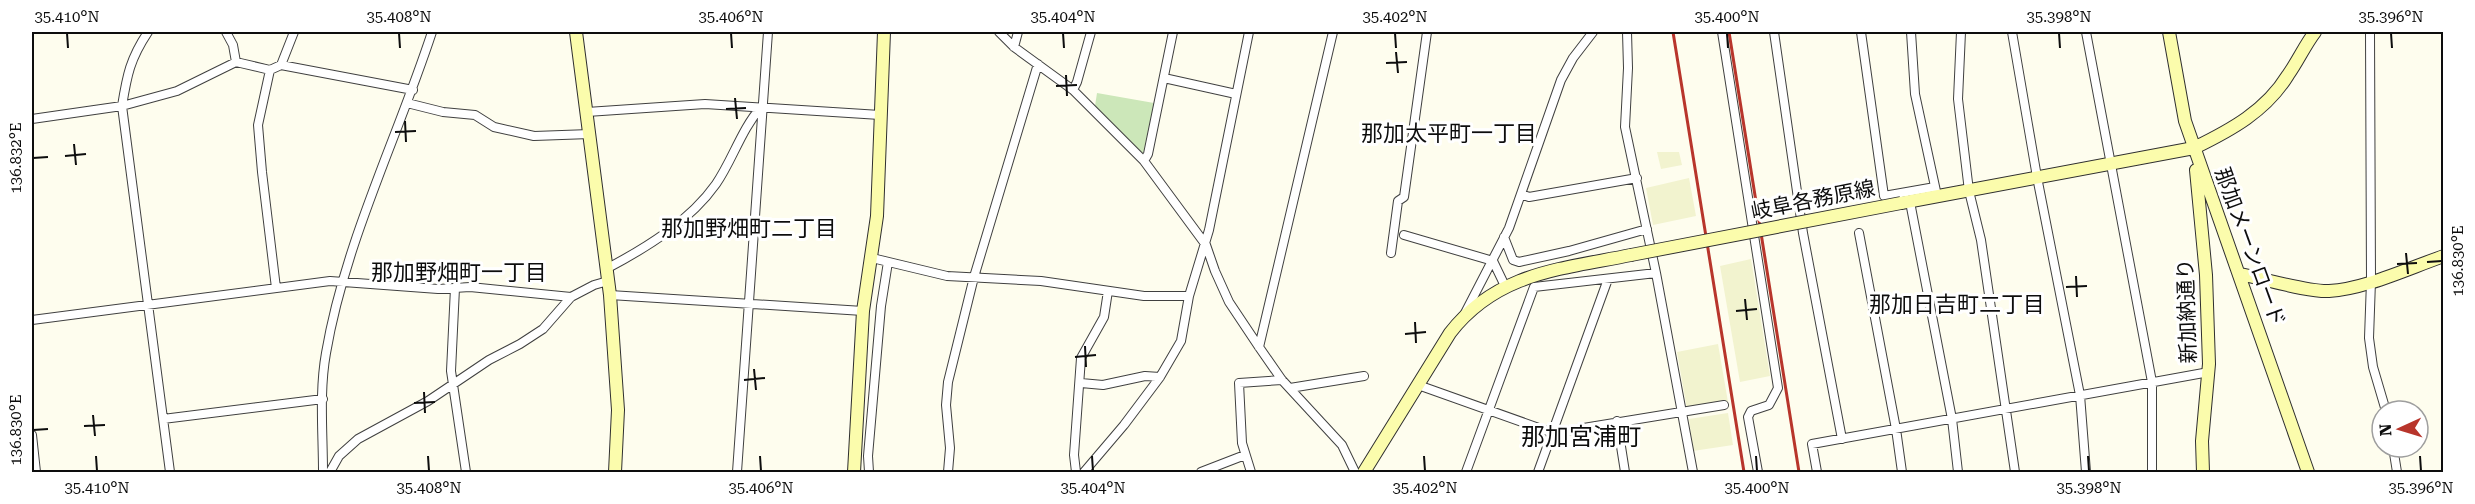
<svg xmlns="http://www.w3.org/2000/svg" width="2475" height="504" viewBox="0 0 2475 504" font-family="'Roboto Serif','Noto Sans JP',serif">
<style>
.farmland{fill:#f2f3cf}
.green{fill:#cce7b9}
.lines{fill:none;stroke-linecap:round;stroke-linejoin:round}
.street-casing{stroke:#404040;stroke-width:10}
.secondary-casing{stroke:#2f2f2f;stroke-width:14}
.street{stroke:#fff;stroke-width:8}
.secondary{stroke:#fbfcac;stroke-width:12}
.rail{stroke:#b8352b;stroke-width:3}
.secondary-bridge-casing{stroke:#2f2f2f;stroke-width:14;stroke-linecap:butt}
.secondary-bridge{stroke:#fbfcac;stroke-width:12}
.ticks{fill:none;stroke:#0d0d0d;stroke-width:2}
.labels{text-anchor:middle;stroke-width:6;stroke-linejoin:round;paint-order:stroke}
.street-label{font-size:21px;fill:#0d0d0d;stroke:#fff}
.neighbourhood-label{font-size:22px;fill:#0d0d0d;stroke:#fff}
.quarter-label{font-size:24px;fill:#0d0d0d;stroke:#fff}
.neatline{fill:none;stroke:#0d0d0d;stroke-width:2}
.ticks-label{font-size:15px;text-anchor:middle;fill:#0d0d0d}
</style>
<rect width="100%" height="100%" fill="#fefdee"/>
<path class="farmland" d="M1657,152H1679L1682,165L1661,169Z
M1689,178L1696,216L1653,225L1646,188Z
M1751,259L1770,376L1740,382L1720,266Z
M1718,344L1728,402L1687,409L1677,352Z
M1728,413L1733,445L1693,451L1689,419Z"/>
<path class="green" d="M1097,93L1154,103L1142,159L1095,106Z"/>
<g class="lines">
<g class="street-casing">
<path id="street" d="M148,32C130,59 127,75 122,106L170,472
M226,32L233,45L236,62
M999,32L1014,47L1073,90L1144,161L1206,245L1215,271L1229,302L1259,347L1282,380L1342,445L1355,472
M1627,32L1628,68L1625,127L1656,273L1693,472
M1722,32L1778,388L1769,405L1751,411L1748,417L1758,472
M1774,32L1803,233L1842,439
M1861,32L1884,196L1935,187
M1911,32L1915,94L1936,191
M1961,32L1958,99L1969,191L1981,240L2015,472
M2012,32L2037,177L2080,395L2086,472
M2086,32L2152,382V472
M2370,32L2371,281L2369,338L2373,367L2386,411
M1014,47L1018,32
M281,65L294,32
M270,70L258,125L262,172L276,288
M1164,78L1236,94
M1073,90L1077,82L1091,32
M407,103L443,112L475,115L494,127L534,136L590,134
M587,112L705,104L880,115
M32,119L122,106L177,91L236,62L270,70L281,65L413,90
M1144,161L1148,154L1173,32
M1521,194L1529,197L1637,178
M1910,202L1952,419L1958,472
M1859,233L1896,429L1902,472
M1404,235L1493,261L1505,286
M1504,237L1513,260L1519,262L1569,251L1647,229
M1391,253L1398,201L1404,197L1427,32
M872,258L947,276L1041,281L1144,296H1189
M606,269C646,248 690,221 716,184C733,159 741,130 761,107
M455,288L451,371L466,472
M610,295L863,311
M1465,313L1509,228L1561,80L1573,58L1593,32
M32,320L330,281L438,289L470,287L571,297
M1259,347L1333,32
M1081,383L1103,385L1145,376L1160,377
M1418,385L1553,433L1724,405
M1290,388L1364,376
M163,419L323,399
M1617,421L1625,472
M32,435L36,472
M2393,447L2397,472
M323,472C323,433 319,392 326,353C345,242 397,139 432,32
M330,472L339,456L358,439L428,401L489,360L520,344L543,329L571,297L594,285L608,281
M737,472L768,32
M869,472L868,456L881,306L888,262
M948,472L950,448L946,405L948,382L974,277L1038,64
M1076,472L1074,455L1081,358L1104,317L1108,291
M1084,472L1124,425L1160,377L1181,341L1189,296L1209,230L1249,32
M1201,472L1245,455
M1251,472L1242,443L1239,383L1282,380
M1466,472L1534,287L1656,273
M1538,472L1608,279
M1817,472L1812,444L2209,372"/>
</g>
<g class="secondary-casing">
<path id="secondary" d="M576,32L610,295L618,410L615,472
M2169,32L2185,121L2308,472
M2196,170L2206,275L2209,364L2202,441L2203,472
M1901,203L2194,148C2231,130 2266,111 2288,75C2298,61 2305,45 2315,32
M2239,274C2263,278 2306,292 2329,291C2365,289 2409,268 2444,256
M854,472L863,311L877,216L884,32
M1364,472L1450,333C1497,272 1562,269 1631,255"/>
</g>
<use href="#street" class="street"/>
<use href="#secondary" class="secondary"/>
<path class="rail" d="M1673,32L1744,472
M1729,32L1799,472"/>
<g class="secondary-bridge-casing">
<path id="secondary-bridge" d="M1631,255L1901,203"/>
</g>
<use href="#secondary-bridge" class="secondary-bridge"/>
</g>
<path class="ticks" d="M67,33L68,48M399,33L400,48M731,33L732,48M1063,33L1064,48M1395,33L1396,48M1727,33L1728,48M2059,33L2060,48M2391,33L2392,48M1396,52L1398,73M1386,63L1407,62M1066,75L1067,96M1056,86L1077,85M735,98L737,119M726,109L746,108M405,121L406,142M395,132L416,131M74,144L76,165M65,156L86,154M33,158L48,157M2406,253L2408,274M2427,262L2442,261M2397,264L2417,263M2076,276L2077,297M2066,287L2087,286M1745,299L1747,320M1736,311L1757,309M1415,322L1416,343M1405,334L1426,332M1085,346L1086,367M1075,357L1096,355M754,369L756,390M744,380L765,378M424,392L425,413M414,403L435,402M93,415L95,436M84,426L105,425M33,430L48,429M96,456L97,471M428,456L429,471M760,456L761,471M1092,456L1093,471M1424,456L1425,471M1756,456L1757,471M2088,456L2089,471M2420,456L2421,471"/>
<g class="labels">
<g class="street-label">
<text transform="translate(1813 200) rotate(-11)" y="7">岐阜各務原線</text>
<text transform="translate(2250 247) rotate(70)" y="7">那加メーンロード</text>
<text transform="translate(2187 311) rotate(-92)" y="7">新加納通り</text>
</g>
<g class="neighbourhood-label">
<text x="1449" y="141">那加太平町一丁目</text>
<text x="749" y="236">那加野畑町二丁目</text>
<text x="459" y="280">那加野畑町一丁目</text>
<text x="1957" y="312">那加日吉町二丁目</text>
</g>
<g class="quarter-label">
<text x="1581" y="445">那加宮浦町</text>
</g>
</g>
<rect width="2475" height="504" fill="none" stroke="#ffffff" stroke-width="66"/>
<g transform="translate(2400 429) rotate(266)"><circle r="28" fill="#ffffff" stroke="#9e9e9e" stroke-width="1.5"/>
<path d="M0-4.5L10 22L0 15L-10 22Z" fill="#b8352b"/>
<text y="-9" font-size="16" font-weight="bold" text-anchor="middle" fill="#0d0d0d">N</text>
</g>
<rect x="33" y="33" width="2409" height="438" class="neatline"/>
<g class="ticks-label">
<text x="67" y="22">35.410°N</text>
<text x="399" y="22">35.408°N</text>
<text x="731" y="22">35.406°N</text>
<text x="1063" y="22">35.404°N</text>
<text x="1395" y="22">35.402°N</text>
<text x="1727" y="22">35.400°N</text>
<text x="2059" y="22">35.398°N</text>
<text x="2391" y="22">35.396°N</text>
<text transform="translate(16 158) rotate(-90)" y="5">136.832°E</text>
<text transform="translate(2458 261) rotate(-90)" y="5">136.830°E</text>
<text transform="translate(16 430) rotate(-90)" y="5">136.830°E</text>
<text x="97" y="493">35.410°N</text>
<text x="429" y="493">35.408°N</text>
<text x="761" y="493">35.406°N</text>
<text x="1093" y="493">35.404°N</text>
<text x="1425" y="493">35.402°N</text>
<text x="1757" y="493">35.400°N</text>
<text x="2089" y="493">35.398°N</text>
<text x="2421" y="493">35.396°N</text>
</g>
</svg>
